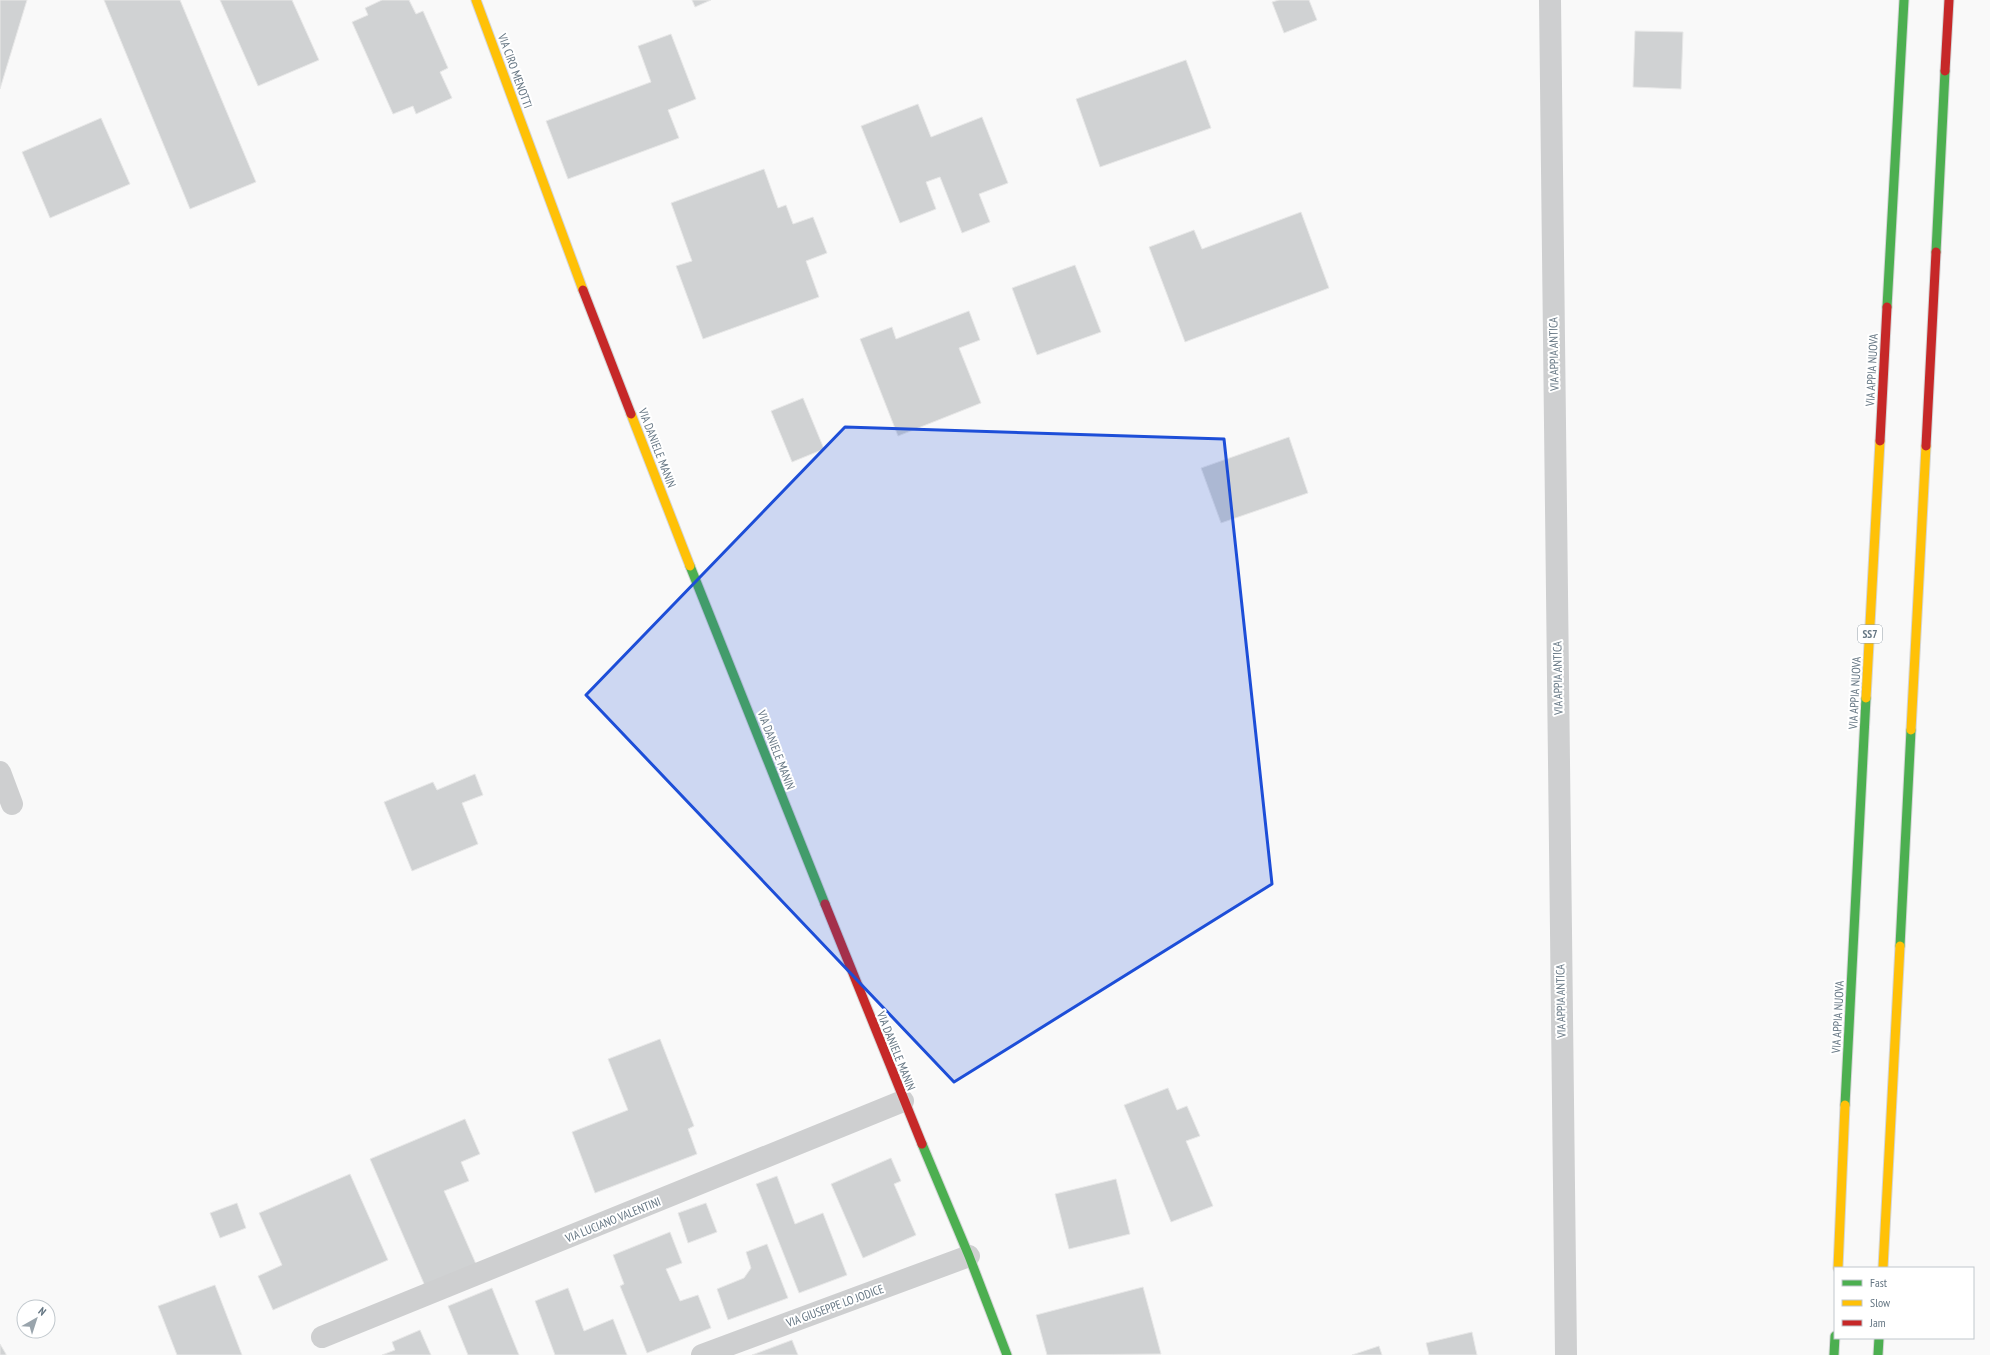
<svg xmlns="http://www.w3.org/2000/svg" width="1990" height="1355" viewBox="0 0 1990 1355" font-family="'PT Sans Narrow',sans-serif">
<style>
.building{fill:#d0d2d3;stroke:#e8e8e8}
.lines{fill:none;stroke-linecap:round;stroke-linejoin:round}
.fast-casing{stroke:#d5d6d7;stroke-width:11}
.slow-casing{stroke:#d5d6d7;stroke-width:11}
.jam-casing{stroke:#d5d6d7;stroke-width:11}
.street{stroke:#cecfd0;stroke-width:22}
.fast{stroke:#4caf50;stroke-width:9}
.slow{stroke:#ffc107;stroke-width:9}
.jam{stroke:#c62828;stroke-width:9}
.marked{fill:#1d4ed8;fill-opacity:0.2;stroke:#1d4ed8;stroke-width:3;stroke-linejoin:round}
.labels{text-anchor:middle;stroke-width:4;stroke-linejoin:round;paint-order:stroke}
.shield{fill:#fff;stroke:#939fa8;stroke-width:1}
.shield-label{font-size:11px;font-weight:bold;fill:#657683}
.street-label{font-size:12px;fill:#657683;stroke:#fff}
</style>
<rect width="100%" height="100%" fill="#f9f9f9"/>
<path class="building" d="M0,0H27L0,89Z
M104,0H180L256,182L190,209Z
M220,0H292L319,60L258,86Z
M382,0H409L416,14L423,11L448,68L440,72L452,98L416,114L413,106L393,114L352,22L368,15L365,8Z
M692,0H711L695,7Z
M1279,0H1309L1317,20L1284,33L1272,2Z
M1635,31L1683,32L1681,89L1633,87Z
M671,34L696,99L668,110L679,138L568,179L546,121L651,82L638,46Z
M1186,60L1211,128L1100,167L1076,99Z
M918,104L931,137L982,117L1008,183L979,194L990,222L962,233L940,177L926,182L936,209L900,223L861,126Z
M101,118L130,184L50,218L22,152Z
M764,169L778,208L786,205L793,224L813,217L827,253L806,261L819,297L703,339L676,266L692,261L671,203Z
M1301,212L1329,288L1185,342L1149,247L1194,230L1202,249Z
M1075,265L1101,332L1037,355L1012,288Z
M969,311L980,340L959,348L981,403L898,436L860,339L892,327L896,339Z
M803,398L824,449L792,462L771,411Z
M1289,437L1308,493L1221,523L1201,468Z
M475,774L483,795L462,803L478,844L412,871L384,802L433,782L437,790Z
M660,1039L694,1126L688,1129L697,1154L595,1193L572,1132L628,1110L608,1059Z
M1168,1088L1177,1110L1187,1106L1200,1136L1186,1141L1213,1206L1171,1222L1124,1105Z
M465,1119L480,1154L461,1162L469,1181L444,1191L476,1264L425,1286L370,1159Z
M891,1158L901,1181L894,1184L916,1235L863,1258L831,1184Z
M350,1174L388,1260L273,1310L258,1276L282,1265L259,1213Z
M777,1176L795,1224L823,1213L847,1275L799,1293L756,1184Z
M1116,1179L1130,1234L1069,1249L1055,1194Z
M237,1203L246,1228L220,1238L210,1213Z
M706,1203L717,1232L688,1243L678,1213Z
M670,1232L682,1263L666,1269L680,1301L698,1295L711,1328L647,1353L620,1286L624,1284L613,1255Z
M767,1244L788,1298L728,1320L717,1289L744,1278L751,1268L746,1252Z
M215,1285L242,1355H177L158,1306Z
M1143,1287L1161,1354L1047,1355L1036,1315Z
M492,1288L519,1355H468L448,1306Z
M568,1288L584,1331L613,1319L627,1355H555L535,1301Z
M420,1330L431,1355H382L395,1350L392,1342Z
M1472,1332L1477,1355H1429L1426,1343Z
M792,1340L798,1355H752Z
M0,1344L6,1354V1355H0Z
M1379,1346L1382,1355H1352Z"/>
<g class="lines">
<g class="fast-casing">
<path id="fast" d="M1936,252L1945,71
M1887,307L1904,0
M690,566L825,904
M1900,946L1911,730
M1845,1105L1866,698
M922,1144L969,1256L1007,1355
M1834,1355L1835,1336
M1878,1355L1879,1338"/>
</g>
<g class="slow-casing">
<path id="slow" d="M476,0L583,290
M631,414L690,566
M1866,698L1880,441
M1911,730L1926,446
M1838,1268L1845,1105
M1883,1268L1900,946"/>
</g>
<g class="jam-casing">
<path id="jam" d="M1945,71L1949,0
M583,290L631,414
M1880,441L1887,307
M1926,446L1936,252
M825,904L922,1144"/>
</g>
<path class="street" d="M1550,0L1566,1355
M0,772L12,804
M322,1337L903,1101
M702,1355L969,1256"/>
<use href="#fast" class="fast"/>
<use href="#slow" class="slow"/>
<use href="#jam" class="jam"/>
</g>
<path class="marked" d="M845,427L1224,439L1272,884L954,1082L586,695Z"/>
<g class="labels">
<rect class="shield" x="1858" y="625" width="24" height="18" rx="3"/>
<g class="shield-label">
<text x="1870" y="638">SS7</text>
</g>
<g class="street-label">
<text transform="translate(515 71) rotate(70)" y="4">VIA CIRO MENOTTI</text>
<text transform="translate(1554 354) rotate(-91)" y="4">VIA APPIA ANTICA</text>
<text transform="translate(1872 370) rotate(-87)" y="4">VIA APPIA NUOVA</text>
<text transform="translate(657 448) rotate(69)" y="4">VIA DANIELE MANIN</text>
<text transform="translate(1558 678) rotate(-91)" y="4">VIA APPIA ANTICA</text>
<text transform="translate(1855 693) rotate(-87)" y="4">VIA APPIA NUOVA</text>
<text transform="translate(776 750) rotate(69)" y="4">VIA DANIELE MANIN</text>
<text transform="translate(1561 1001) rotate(-91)" y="4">VIA APPIA ANTICA</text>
<text transform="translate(1838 1017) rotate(-87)" y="4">VIA APPIA NUOVA</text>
<text transform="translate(896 1051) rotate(68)" y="4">VIA DANIELE MANIN</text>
<text transform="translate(613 1220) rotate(-22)" y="4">VIA LUCIANO VALENTINI</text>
<text transform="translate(835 1306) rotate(-20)" y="4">VIA GIUSEPPE LO JODICE</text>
</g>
</g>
<rect x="1834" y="1267" width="140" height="72" fill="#ffffff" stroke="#c1c8cd"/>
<rect x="1842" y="1280" width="20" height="6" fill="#4caf50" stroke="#c1c8cd"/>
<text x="1870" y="1287" font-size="12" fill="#657683">Fast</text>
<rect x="1842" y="1300" width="20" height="6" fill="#ffc107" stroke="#c1c8cd"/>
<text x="1870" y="1307" font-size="12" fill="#657683">Slow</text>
<rect x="1842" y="1320" width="20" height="6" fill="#c62828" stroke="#c1c8cd"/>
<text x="1870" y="1327" font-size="12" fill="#657683">Jam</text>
<g transform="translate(36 1319) rotate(39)"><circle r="19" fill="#ffffff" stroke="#c1c8cd"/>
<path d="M0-3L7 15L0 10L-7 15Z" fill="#99a4ac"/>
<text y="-6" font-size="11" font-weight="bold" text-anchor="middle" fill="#657683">N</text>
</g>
</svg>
